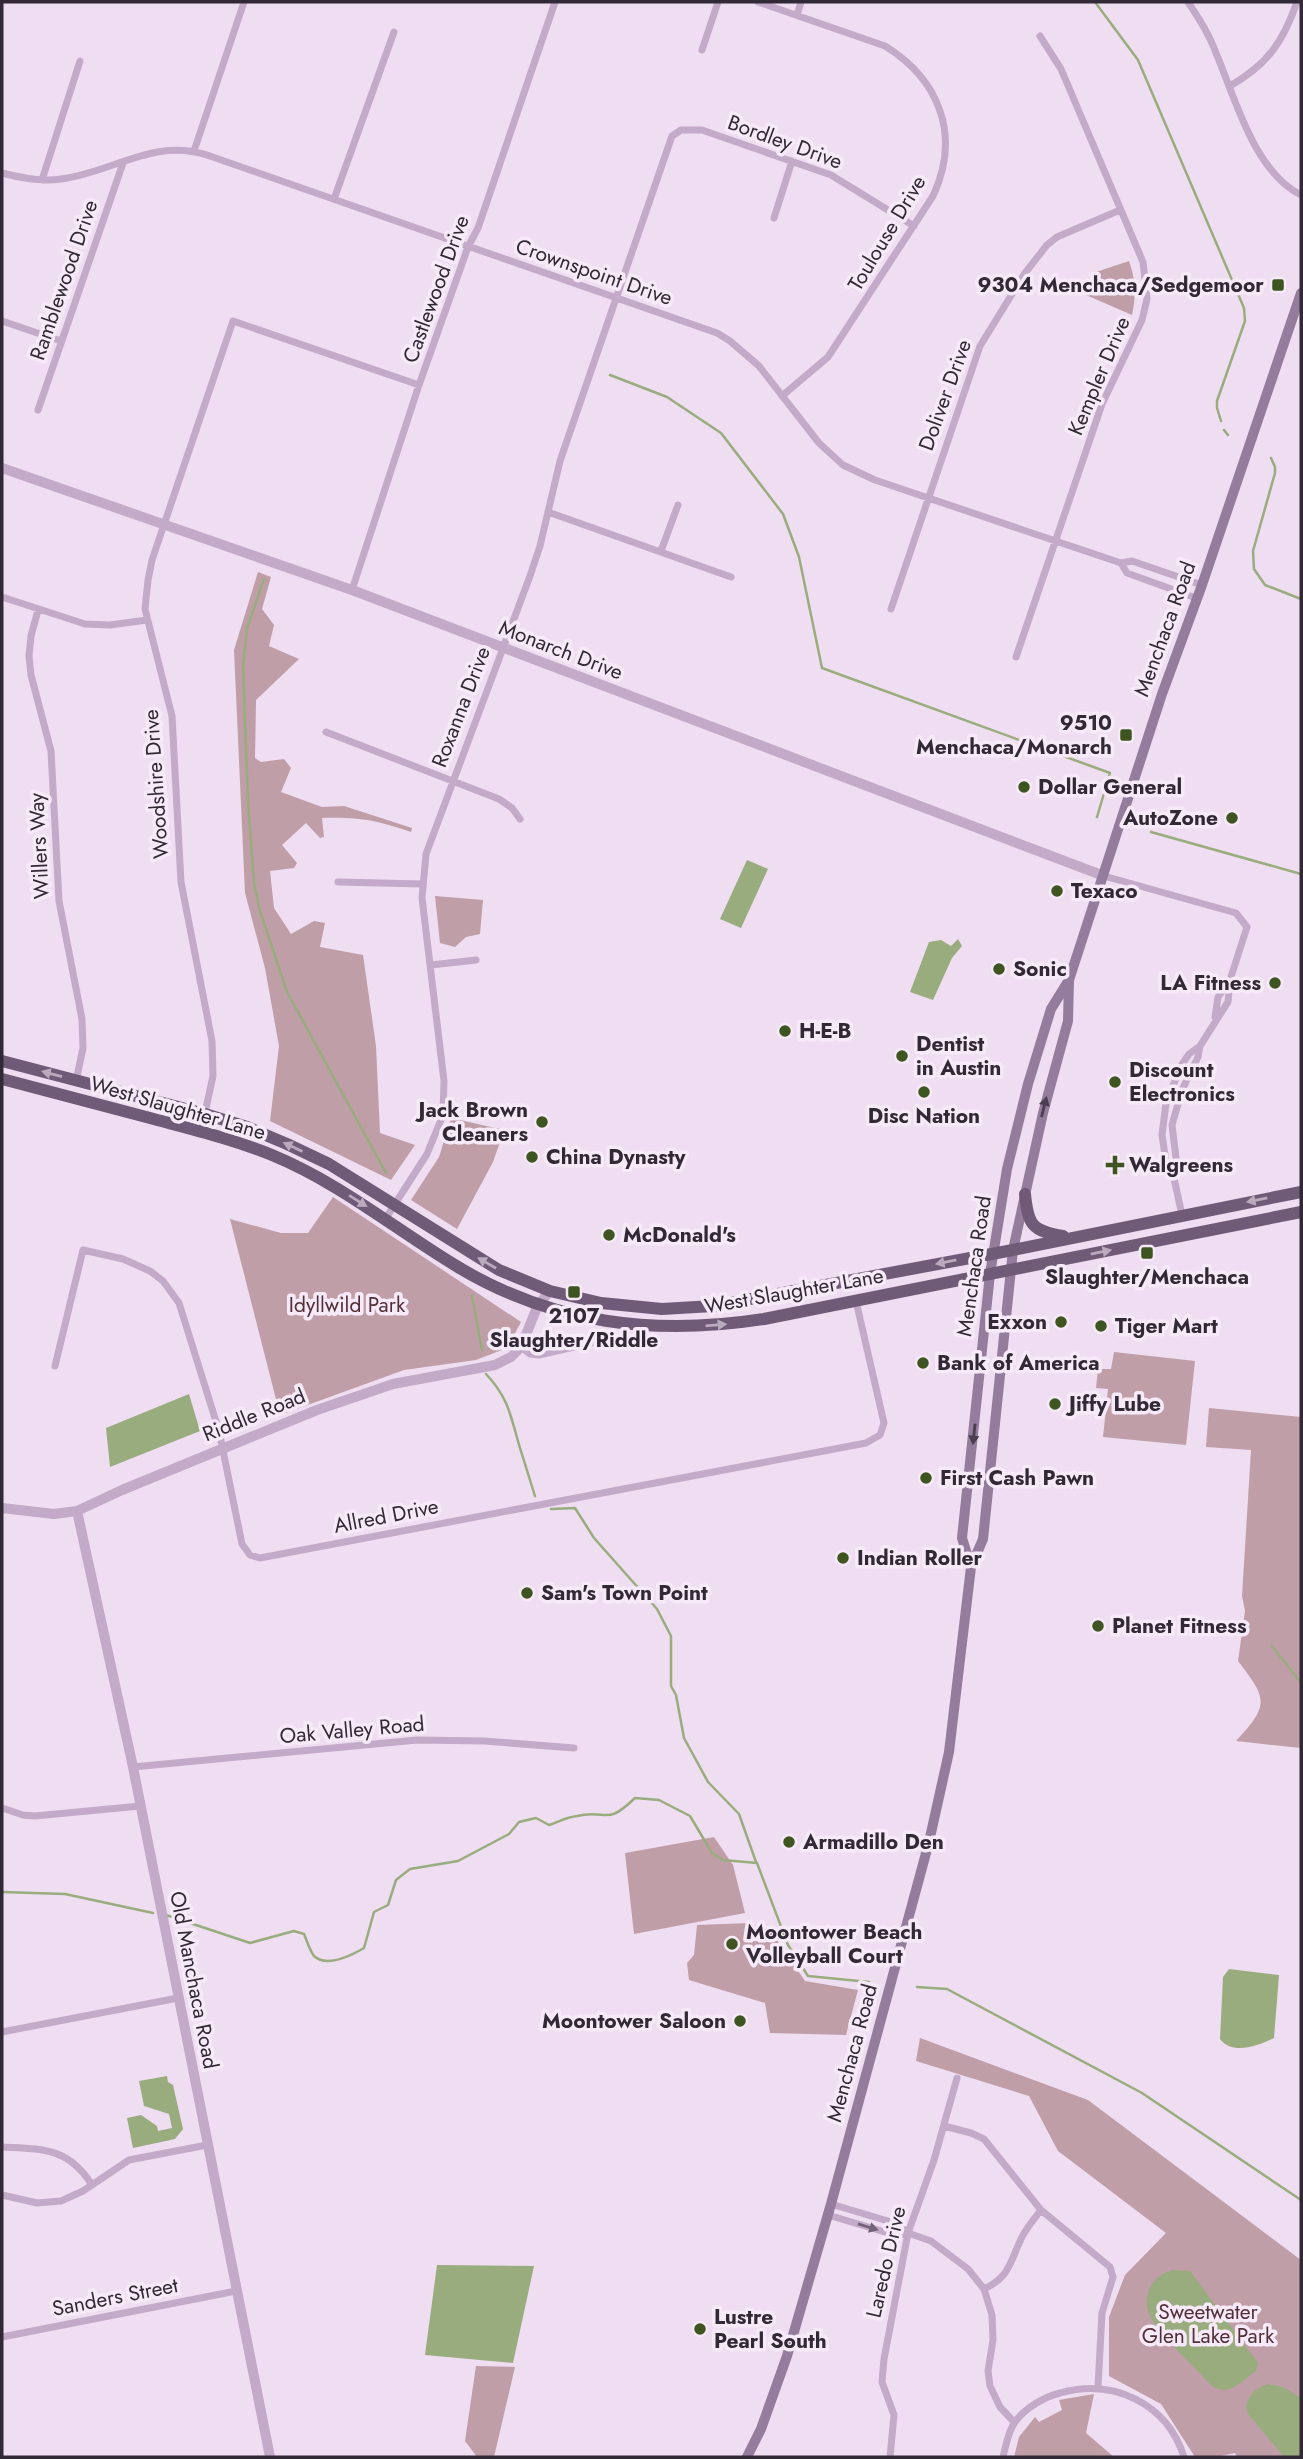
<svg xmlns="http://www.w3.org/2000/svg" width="1303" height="2459" viewBox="0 0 1303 2459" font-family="Jost,sans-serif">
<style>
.green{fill:#bf9ea8}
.water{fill:#99ac7e}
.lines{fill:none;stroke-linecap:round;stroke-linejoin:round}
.stream{stroke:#99ac7e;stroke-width:2.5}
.minor{stroke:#c3aac8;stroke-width:7}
.tertiary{stroke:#c3aac8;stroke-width:10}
.secondary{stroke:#937c9c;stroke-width:10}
.primary{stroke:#6f5b77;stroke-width:12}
.oneway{fill:#baaabe}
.oneway2{fill:#4a3e50}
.oneway3{fill:#736378}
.poi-dot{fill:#3f5521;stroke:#f7eaf8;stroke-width:2.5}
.labels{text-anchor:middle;stroke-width:7;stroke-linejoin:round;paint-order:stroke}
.street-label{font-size:21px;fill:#322936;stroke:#f7eaf8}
.poi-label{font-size:21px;font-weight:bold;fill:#322936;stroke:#f7eaf8;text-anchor:start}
.park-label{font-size:21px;fill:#532f38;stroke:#f7eaf8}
</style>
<rect width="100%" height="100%" fill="#efddf1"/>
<path class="green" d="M1129,261C1136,280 1136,296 1132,315L1086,295L1093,273Z
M258,572L271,577L262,609L274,625L269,646L299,659L256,700L255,758L261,762L284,759L291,768L281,792L322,807L344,806L412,828L411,832C375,820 360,817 322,818L324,837L320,838L306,823L282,845L297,863L294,868L270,871L274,908L291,934L314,921L325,923L320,947L363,955L376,1046L380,1133L415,1145L391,1180L270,1121L279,1046L265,968L245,893L234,650Z
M435,896L483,900L480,934L466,937L455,947L440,943Z
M451,1118L504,1130L493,1162L457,1229L411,1200L439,1157Z
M333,1197L521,1322L507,1348L476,1360L404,1370L280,1415L230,1219L281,1233H308Z
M1114,1352L1195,1361L1186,1445L1103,1437L1108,1389L1096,1388L1098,1369H1111Z
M1209,1408L1301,1417V1748L1236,1741C1270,1704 1267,1699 1238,1661L1245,1611L1242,1596L1251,1450L1206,1447Z
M714,1837L733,1865L745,1913L634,1934L625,1853Z
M750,1923L772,1933L805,1981L858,1990L846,2035L770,2033L765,2003L689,1980L687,1963L694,1955L697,1925Z
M920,2038L1088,2100L1301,2260V2457H1237L1235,2453L1216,2457H1195L1161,2404L1109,2376V2317L1125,2275L1166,2233L1058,2151L1029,2096L916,2061Z
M476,2366L515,2367L494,2457H477L465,2441Z
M1094,2394L1086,2433L1114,2457H1014L1019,2437L1035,2417L1039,2422L1062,2410L1059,2400Z"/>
<path class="water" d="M747,860L768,869L741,928L720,919Z
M958,939L962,946L952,958L933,1000L910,992L929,942L941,940L951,946Z
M189,1394L200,1431L110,1467L106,1428Z
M1229,1969L1279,1975L1274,2038C1259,2045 1233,2056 1220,2039L1223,1977Z
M167,2076L168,2082L173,2085L183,2129L175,2139L133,2148L127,2118L141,2115L157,2126L158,2131L172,2128L169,2114L144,2106L139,2081Z
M437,2265L534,2266L513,2363L425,2355Z
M1172,2270L1190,2271L1258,2363L1256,2371C1242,2381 1230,2396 1213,2387C1201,2375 1190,2363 1178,2351C1162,2332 1136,2312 1151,2286C1156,2277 1163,2273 1172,2270Z
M1268,2384L1283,2387L1301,2398V2457H1284L1248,2414L1246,2407C1249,2394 1256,2388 1268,2384Z"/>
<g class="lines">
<path class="stream" d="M1095,2L1138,60L1244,308L1245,321L1217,401V408L1221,421
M610,375L667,397L721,433L783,514L799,557L822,668L1110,773L1097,817
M1224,430L1228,435
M1271,458L1275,467V473L1253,551L1254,569L1265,585L1301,599
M264,579L247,628L243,667L248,802L254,883L260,911L287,992L386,1173
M1151,832L1301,874
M472,1295L482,1350
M486,1374C509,1398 511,1418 520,1448C525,1464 530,1480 535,1496
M551,1509L575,1508L594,1538L657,1609L671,1636V1686L676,1695L684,1738L708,1782L739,1814L756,1862
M1272,1646L1301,1683
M2,1892L65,1894L153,1913
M166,1915L250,1943L294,1931L304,1934C307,1941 310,1951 314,1956C327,1968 352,1955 364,1948L374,1912L388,1905L396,1880L410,1869L458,1861L509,1834L519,1822L536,1818L549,1825C558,1822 567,1817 577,1816C608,1809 605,1827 635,1798L659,1800L690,1816L712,1853L723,1860L757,1863L788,1945L808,1976L869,1982
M917,1987L947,1989L1142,2093L1301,2200"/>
<path class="minor" d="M758,2L885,46C940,80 961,136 933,196L828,357L782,396
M1188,2C1196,14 1204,26 1210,39C1233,88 1250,169 1301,195
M797,15L801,2
M702,50L718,2
M1230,86C1268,64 1283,42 1297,2
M194,151L244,2
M2,173C21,178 41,182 61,179C114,172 153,138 207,155L717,333L730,341L759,366L819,443L832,455L843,465L875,480L1121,563L1132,561L1202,585
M42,180L80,61
M334,199L394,32
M774,218L792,161
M2,321L61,341
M38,410L123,163
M548,512L731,577
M661,551L678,505
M1121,563L1127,573L1196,598
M352,590L419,385L468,247L478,228L555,2
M2,597L85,624L110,625L147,620
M891,609L980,346L1025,273L1047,245L1057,237L1120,210
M38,610L31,636L29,656L31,675L51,751L59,901L82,1019L83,1048L76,1081
M1016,657L1102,404L1142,320L1147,299L1143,262L1061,69L1040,36
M326,732L499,799L512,808L520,819
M1104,876L1236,913L1247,927L1230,980L1228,1002L1200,1046L1189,1054L1181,1066L1166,1103L1162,1135L1167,1168L1173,1174
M338,882L422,884
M431,965L476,960
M1215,1017L1218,997L1230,981
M201,1131L213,1076L212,1041L181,882L172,716L145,609L148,580L152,560L233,321L419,385
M1182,1215L1173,1174L1177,1166L1172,1125L1182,1090L1198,1057L1200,1046
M386,1218L427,1154L443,1115L444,1081L422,898L426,854L530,576L540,546L560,461L672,136L681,130H702L831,175L914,226
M521,1347L530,1354L539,1355L604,1340
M55,1366L83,1250L123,1259L150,1271L163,1281L179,1303L219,1431L242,1544L250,1555L260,1558L866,1443L880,1435L884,1423L856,1301
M133,1767L417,1740L484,1741L574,1748
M2,1808L23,1815L35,1816L140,1806
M2,2032L178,1998
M944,2126L971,2133L984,2139L1041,2210L1110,2267L1113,2277L1102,2313L1098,2387
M2,2147C42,2149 68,2147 92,2185
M2,2195L37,2203L61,2201L83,2191L129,2160L207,2145
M831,2204L898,2224L908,2233
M828,2215L895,2235L908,2233L931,2241L968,2269L984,2289L992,2315L993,2340L988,2371L990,2386L1000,2407L1014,2422
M984,2289C1011,2276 1010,2261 1022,2237C1027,2227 1034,2219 1041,2210
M2,2337L236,2291
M890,2457L894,2415L882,2382L884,2359L908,2233L934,2160L957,2078
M1003,2457C1006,2446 1008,2431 1015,2422C1025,2408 1044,2397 1060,2393C1113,2378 1167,2403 1184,2457"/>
<path class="tertiary" d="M2,468L352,590L1104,876
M2,1508L54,1514L77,1511L122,1490L317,1410L393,1384L495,1365L511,1357L521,1347L538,1305L550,1291
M77,1511L133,1767L270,2457"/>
<path class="secondary" d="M971,1567L962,1538L990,1274L1007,1169L1028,1084L1051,1009L1069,980
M747,2457L761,2429L787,2356L831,2204L929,1842L949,1752L971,1567L983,1539L1013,1250L1043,1113L1068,1021L1069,980L1162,694L1202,585L1301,293"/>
<path class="primary" d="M2,1061L205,1114L247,1127L287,1144L329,1164L499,1270L550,1291L601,1303L662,1309L713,1306L1013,1250L1301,1192
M2,1079C51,1092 101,1105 150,1118C191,1129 233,1139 272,1155C340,1183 395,1229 458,1267C553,1324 655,1336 764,1319L1301,1212
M1025,1194C1028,1225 1032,1231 1063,1236"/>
</g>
<defs><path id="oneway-solid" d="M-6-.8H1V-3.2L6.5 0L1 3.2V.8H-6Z" transform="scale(1.75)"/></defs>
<g class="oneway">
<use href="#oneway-solid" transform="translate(52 1074) rotate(-165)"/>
<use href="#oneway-solid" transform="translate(293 1147) rotate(-155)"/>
<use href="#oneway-solid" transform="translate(1257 1200) rotate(169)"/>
<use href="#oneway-solid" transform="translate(358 1201) rotate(32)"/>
<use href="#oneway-solid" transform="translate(1101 1252) rotate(-11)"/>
<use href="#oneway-solid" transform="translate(946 1262) rotate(169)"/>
<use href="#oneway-solid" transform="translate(487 1263) rotate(-150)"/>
<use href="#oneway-solid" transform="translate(716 1325) rotate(-5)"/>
</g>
<g class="oneway2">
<use href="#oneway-solid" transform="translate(1044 1107) rotate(-76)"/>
<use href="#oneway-solid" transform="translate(974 1434) rotate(96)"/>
</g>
<use class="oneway3" href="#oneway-solid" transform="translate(868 2227) rotate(17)"/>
<g class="poi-dot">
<rect x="1271" y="278" width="14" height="14" rx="3.5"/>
<rect x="1119" y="728" width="14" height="14" rx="3.5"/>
<circle cx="1024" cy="787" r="7"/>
<circle cx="1232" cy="818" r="7"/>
<circle cx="1057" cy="891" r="7"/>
<circle cx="999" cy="969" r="7"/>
<circle cx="1275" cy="983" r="7"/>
<circle cx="785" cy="1031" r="7"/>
<circle cx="902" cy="1056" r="7"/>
<circle cx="1115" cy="1082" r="7"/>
<circle cx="924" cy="1092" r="7"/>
<circle cx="542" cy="1122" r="7"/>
<circle cx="532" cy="1157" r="7"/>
<path d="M1111.5 1154.5h7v7h7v7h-7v7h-7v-7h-7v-7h7z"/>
<circle cx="609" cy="1235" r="7"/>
<rect x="1140" y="1246" width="14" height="14" rx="3.5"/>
<rect x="567" y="1285" width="14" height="14" rx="3.5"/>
<circle cx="1061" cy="1322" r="7"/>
<circle cx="1101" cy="1326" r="7"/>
<circle cx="923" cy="1363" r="7"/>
<circle cx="1055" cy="1404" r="7"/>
<circle cx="926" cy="1478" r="7"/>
<circle cx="843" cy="1558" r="7"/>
<circle cx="527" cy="1593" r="7"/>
<circle cx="1098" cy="1626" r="7"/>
<circle cx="789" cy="1842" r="7"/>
<circle cx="732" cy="1944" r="7"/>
<circle cx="740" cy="2021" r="7"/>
<circle cx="700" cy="2329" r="7"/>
</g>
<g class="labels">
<g class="street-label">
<text transform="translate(785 142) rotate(20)" y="7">Bordley Drive</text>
<text transform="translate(887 233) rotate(-59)" y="7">Toulouse Drive</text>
<text transform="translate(594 272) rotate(19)" y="7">Crownspoint Drive</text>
<text transform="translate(64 280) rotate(-71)" y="7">Ramblewood Drive</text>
<text transform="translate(436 289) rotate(-70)" y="7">Castlewood Drive</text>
<text transform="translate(1099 376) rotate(-67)" y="7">Kempler Drive</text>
<text transform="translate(945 395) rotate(-70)" y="7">Doliver Drive</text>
<text transform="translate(1165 629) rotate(-70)" y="7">Menchaca Road</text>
<text transform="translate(561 650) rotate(21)" y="7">Monarch Drive</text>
<text transform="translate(461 707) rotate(-69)" y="7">Roxanna Drive</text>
<text transform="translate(156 784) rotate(-94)" y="7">Woodshire Drive</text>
<text transform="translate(39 846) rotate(-93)" y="7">Willers Way</text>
<text transform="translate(178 1108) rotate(16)" y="7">West Slaughter Lane</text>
<text transform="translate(974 1266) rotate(-82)" y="7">Menchaca Road</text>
<text transform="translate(794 1291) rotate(-10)" y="7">West Slaughter Lane</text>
<text transform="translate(254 1415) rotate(-22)" y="7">Riddle Road</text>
<text transform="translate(386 1516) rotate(-11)" y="7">Allred Drive</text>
<text transform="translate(352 1730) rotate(-5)" y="7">Oak Valley Road</text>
<text transform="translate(194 1980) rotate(79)" y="7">Old Manchaca Road</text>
<text transform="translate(852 2053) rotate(-75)" y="7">Menchaca Road</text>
<text transform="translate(886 2262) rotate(-77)" y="7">Laredo Drive</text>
<text transform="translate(115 2297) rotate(-11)" y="7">Sanders Street</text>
</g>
<g class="poi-label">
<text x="1264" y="292" text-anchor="end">9304 Menchaca/Sedgemoor</text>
<text x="1112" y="730" text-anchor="end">9510<tspan x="1112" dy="24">Menchaca/Monarch</tspan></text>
<text x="1038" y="794">Dollar General</text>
<text x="1218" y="825" text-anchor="end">AutoZone</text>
<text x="1071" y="898">Texaco</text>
<text x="1013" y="976">Sonic</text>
<text x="1261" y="990" text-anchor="end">LA Fitness</text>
<text x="799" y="1038">H-E-B</text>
<text x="916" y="1051">Dentist<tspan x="916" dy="24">in Austin</tspan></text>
<text x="1129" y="1077">Discount<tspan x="1129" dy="24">Electronics</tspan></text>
<text x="528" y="1117" text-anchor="end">Jack Brown<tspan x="528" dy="24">Cleaners</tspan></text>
<text x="924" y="1123" text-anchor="middle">Disc Nation</text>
<text x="546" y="1164">China Dynasty</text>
<text x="1129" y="1172">Walgreens</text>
<text x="623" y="1242">McDonald's</text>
<text x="1147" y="1284" text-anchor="middle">Slaughter/Menchaca</text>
<text x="574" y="1323" text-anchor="middle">2107<tspan x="574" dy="24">Slaughter/Riddle</tspan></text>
<text x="1047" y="1329" text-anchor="end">Exxon</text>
<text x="1115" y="1333">Tiger Mart</text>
<text x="937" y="1370">Bank of America</text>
<text x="1069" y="1411">Jiffy Lube</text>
<text x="940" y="1485">First Cash Pawn</text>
<text x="857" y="1565">Indian Roller</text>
<text x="541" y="1600">Sam's Town Point</text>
<text x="1112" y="1633">Planet Fitness</text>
<text x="803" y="1849">Armadillo Den</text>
<text x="746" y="1939">Moontower Beach<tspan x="746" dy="24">Volleyball Court</tspan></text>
<text x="726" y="2028" text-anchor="end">Moontower Saloon</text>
<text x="714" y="2324">Lustre<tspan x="714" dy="24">Pearl South</tspan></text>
</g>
<g class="park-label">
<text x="347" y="1312">Idyllwild Park</text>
<text x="1208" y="2319">Sweetwater<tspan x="1208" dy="24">Glen Lake Park</tspan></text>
</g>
</g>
<rect width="1303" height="2459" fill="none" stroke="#322936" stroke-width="7"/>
</svg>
